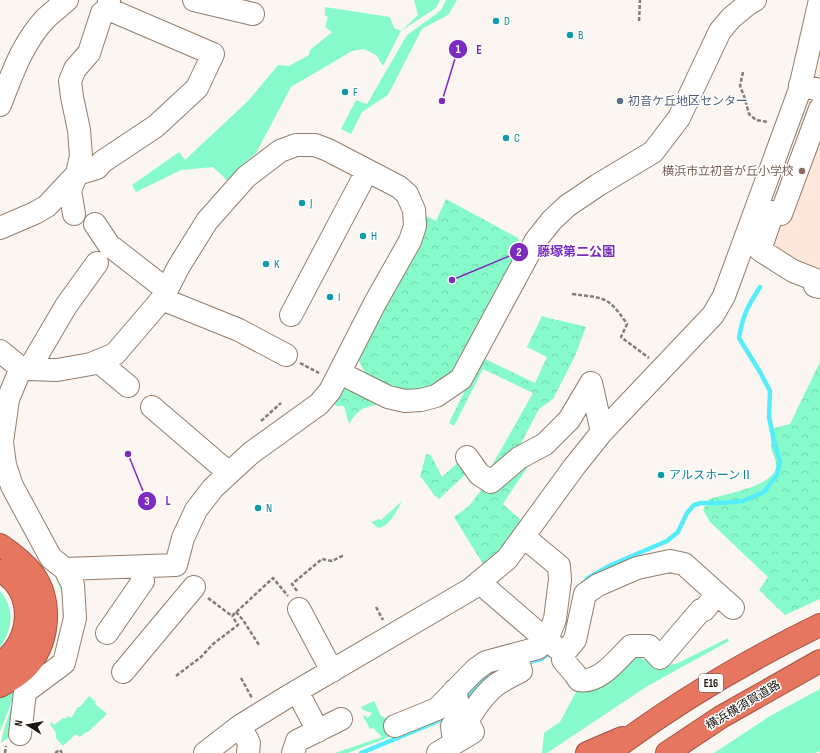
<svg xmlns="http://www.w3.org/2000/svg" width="820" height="753" viewBox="0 0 820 753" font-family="'Sofia Sans Condensed','Noto Sans JP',sans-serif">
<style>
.education{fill:#ffe8db}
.green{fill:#87faca}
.forest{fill:url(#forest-crowns)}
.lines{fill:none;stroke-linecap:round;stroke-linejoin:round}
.stream{stroke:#55edfa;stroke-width:4.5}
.minor-casing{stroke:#947d6b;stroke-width:24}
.highway-casing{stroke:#9f5442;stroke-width:24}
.path{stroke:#847d77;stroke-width:2.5;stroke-dasharray:4 2;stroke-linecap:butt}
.minor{stroke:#fff;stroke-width:22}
.highway{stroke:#e6765f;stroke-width:22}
.culture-dot{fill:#0f9aa8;stroke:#fff;stroke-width:1.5}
.service-dot{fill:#5c6f8a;stroke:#fff;stroke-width:1.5}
.education-dot{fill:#8d6e63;stroke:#fff;stroke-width:1.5}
.labels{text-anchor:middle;stroke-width:3;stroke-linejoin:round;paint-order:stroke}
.shield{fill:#fff;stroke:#605a56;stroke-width:1}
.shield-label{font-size:11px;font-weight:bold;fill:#1c140d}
.culture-label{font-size:12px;fill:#0d838f;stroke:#fff;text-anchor:start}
.service-label{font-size:12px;fill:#4e5e75;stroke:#fff;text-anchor:start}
.education-label{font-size:12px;fill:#785e54;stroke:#fff;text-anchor:end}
.street-label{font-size:12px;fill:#1c140d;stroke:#fff}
.leader{fill:none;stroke:#7b2cbf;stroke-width:1.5}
.callout-dot{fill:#7b2cbf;stroke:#fff;stroke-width:1.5}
.mark-label{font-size:12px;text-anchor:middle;font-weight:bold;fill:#fff}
.callout-label{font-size:13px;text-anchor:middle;font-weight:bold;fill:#7b2cbf;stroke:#fff;stroke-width:3;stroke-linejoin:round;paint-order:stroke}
</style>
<defs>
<pattern id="forest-crowns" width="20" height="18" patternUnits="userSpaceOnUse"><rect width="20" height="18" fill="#87faca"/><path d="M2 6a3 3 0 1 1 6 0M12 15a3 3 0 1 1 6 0" fill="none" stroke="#74d5ac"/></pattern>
</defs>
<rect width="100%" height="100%" fill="#fbf6f2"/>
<path class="education" d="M820,61V290L762,266L754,259L815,83Z"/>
<path class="green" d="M414,0H440L436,8L401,31L383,66L376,55L364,49L352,51L291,87L256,153L240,167L228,181L213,167L181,170L136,192L132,185L179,152L185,160L249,100L278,65L289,66L309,55L310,50L332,32L325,27L328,17L325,15V7L390,17L394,28L401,31L418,15Z
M446,0H457L448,15L422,29L388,95L362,112L351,134L341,129L356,100L367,104L407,35L436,14L441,10Z
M546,451L527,468L512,490L499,480Z
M402,501C397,510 390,527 378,528L371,522L379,519L381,520Z
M48,562L55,564L58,574H60L66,583L69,603L68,630L59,659L21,690L16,732L1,743C3,731 14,694 23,686C33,677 48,670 56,658C58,654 59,648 61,644C72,609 63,592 48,562Z
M0,591C15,609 13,629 0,647Z
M728,638L729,641L646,687L547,753H542L544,733L560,722L577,690L632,650L643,660L645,658L653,666L676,664Z
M17,689L0,731V698Z
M820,689V751L815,753H714L770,716Z
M89,696L96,702L95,704L107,714L88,732H86L80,737L76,734L63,746L56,738V733L50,724L51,722L54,725L63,718L65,719L68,716L71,718L78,707H80Z
M374,701L381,716L385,718L397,734L348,753H335L382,737L373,728L370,729L363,716L364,715L368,718L372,713L363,710L361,707Z"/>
<path class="forest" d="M446,199L518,238L521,246L462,363L445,381L423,391H408L392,386L365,373L358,359L416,250L424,215L436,221Z
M542,316C557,321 571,322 586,327L575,356L553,399L539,409L518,449L490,469L533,393L483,369L454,426L449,423L481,357L535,383L547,357L527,347Z
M820,362V599L785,615L759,590L768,577L710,522L703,510L709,499C725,494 774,486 776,467C777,459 771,453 771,446C770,440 773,433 774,428L790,424Z
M345,387L384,404C367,406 358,408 349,424L344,406H336L335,405L336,396L339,389Z
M426,454L431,455L442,477L464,457L468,472L439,499L434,495L422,478L420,477Z
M499,480L512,490L503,504L524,523L486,569L454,517L469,506L485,485Z"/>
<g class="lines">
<path class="stream" d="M583,584L588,578L611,565L667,541L678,532L687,513L694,505L701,503H722L743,501L764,492L777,475L780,462L774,441L769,417L770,391L760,372L739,338C743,314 748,306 760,287
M525,663L541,659L553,651
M465,700C475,690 485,673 501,669
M361,753L431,724L444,718L448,714"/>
<g class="minor-casing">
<path id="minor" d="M194,0L253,14
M800,85L820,90
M0,105C12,74 23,42 46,18C53,12 60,6 67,0
M820,109L781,214L773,212L760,250L793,271L816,280L815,286L820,287
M74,214L70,190L77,174L97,168L102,162L156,126L197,88L213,54L108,9
M95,224L109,245L167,290
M0,228L35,213L47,206L77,174L81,156L79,130L72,97L70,81L75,69L89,53L102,13L108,9L109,0
M162,299L239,330L286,355
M291,315L367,171
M0,351L21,368L29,369L57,370L91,364L115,354L162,299L179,266L207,221L246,177L280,151L296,145H315L328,150L399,187L407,194L414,210L415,226L410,241L375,303L330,391L319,404L251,453L213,488L196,510L183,538L176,565L65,569
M98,361L128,386
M29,369L66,306L97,263
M340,373L388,397L405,401L421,400L436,396L461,379L536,240L552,220L567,206L598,185L653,152L679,118L720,31L731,18L748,4L755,0
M152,407L229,473
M467,457L479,474L491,482L519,458L545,444L569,420L591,383L602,432
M479,582L545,639L564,653L575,640L585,594L598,585L637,568L670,561L684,564L733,608
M299,609L332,671
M107,633L143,581L139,567
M564,653L563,660L575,674L579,680C599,684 618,659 631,646H649L660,658L701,610H704L717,594
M123,672L194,587
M297,691L318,731
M240,726L249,743L248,753
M395,726L437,709L475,670L486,662L538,648L550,632L555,619L560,580L559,566L524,537
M462,731C469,716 483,695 496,685C503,680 513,675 521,671L516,655
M20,734L25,692L64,663L75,618L73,585L65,569L51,558L12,486L5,465L2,442L8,399L21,368
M205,753L240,726L287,697L471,589L507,559L574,467L602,432L713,315L724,296L799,92L820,0
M293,753L297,741L341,719
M438,753L473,732L471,728L453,734L452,726L460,714L455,690"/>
</g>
<g class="highway-casing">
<path id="highway" d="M0,545C12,553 25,563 34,575C53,603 49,645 25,669C18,676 9,681 0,686
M0,571C36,589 33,643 0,663
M587,753L622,738
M609,753C675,703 746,661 820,625
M667,753L721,717L820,661"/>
</g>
<path class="path" d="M639,21L640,0
M743,72L740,86L744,96L749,114L756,120L768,122
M572,294C605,298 608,296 627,324L621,337L649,358
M300,363L319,373
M261,421L281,403
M297,591L292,584L322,559L332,561L344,555
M208,598L232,616L273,578L288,596
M376,607L383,620
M236,612L243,620L259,645
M176,676L201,657L213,644L238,625L232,616
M241,678L252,698
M5,753L6,746
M55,753L60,750L62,753"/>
<use href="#minor" class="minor"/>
<use href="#highway" class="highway"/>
</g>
<g class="culture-dot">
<circle cx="496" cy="21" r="4"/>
<circle cx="570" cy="35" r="4"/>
<circle cx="345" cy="92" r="4"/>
<circle cx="506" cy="138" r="4"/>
<circle cx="302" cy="203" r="4"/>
<circle cx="363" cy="236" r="4"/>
<circle cx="266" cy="264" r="4"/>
<circle cx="330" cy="297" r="4"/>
<circle cx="661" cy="475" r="4"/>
<circle cx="258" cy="508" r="4"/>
</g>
<circle class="service-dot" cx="620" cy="101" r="4"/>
<circle class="education-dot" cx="802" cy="171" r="4"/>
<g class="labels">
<rect class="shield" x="699" y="674" width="24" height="18" rx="3"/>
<g class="shield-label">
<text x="711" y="687">E16</text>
</g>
<g class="culture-label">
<text x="504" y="25">D</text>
<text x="578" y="39">B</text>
<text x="353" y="96">F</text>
<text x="514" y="142">C</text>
<text x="310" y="207">J</text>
<text x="371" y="240">H</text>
<text x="274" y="268">K</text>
<text x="338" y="301">I</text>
<text x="669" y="479">アルスホーンⅡ</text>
<text x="266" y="512">N</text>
</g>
<g class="service-label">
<text x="628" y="105">初音ケ丘地区センター</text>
</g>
<g class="education-label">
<text x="794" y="175">横浜市立初音が丘小学校</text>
</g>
<g class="street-label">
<text transform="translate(743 705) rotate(-31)" y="4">横浜横須賀道路</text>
</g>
</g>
<path class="leader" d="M442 101L458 49M452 280L519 252M128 454L147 501"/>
<g class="callout-dot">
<circle cx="442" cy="101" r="4"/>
<circle cx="452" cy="280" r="4"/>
<circle cx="128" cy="454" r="4"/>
<circle cx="458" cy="49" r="10"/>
<circle cx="519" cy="252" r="10"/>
<circle cx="147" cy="501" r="10"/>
</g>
<g class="mark-label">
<text x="458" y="53">1</text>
<text x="519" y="256">2</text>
<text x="147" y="505">3</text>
</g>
<g class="callout-label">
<text x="479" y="54">E</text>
<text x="576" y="256">藤塚第二公園</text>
<text x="168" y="505">L</text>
</g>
<g transform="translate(28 725) rotate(281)" stroke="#ffffff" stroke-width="3" paint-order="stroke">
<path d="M0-3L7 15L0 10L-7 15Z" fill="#1c140d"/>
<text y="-6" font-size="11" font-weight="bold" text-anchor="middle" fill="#1c140d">N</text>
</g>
</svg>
